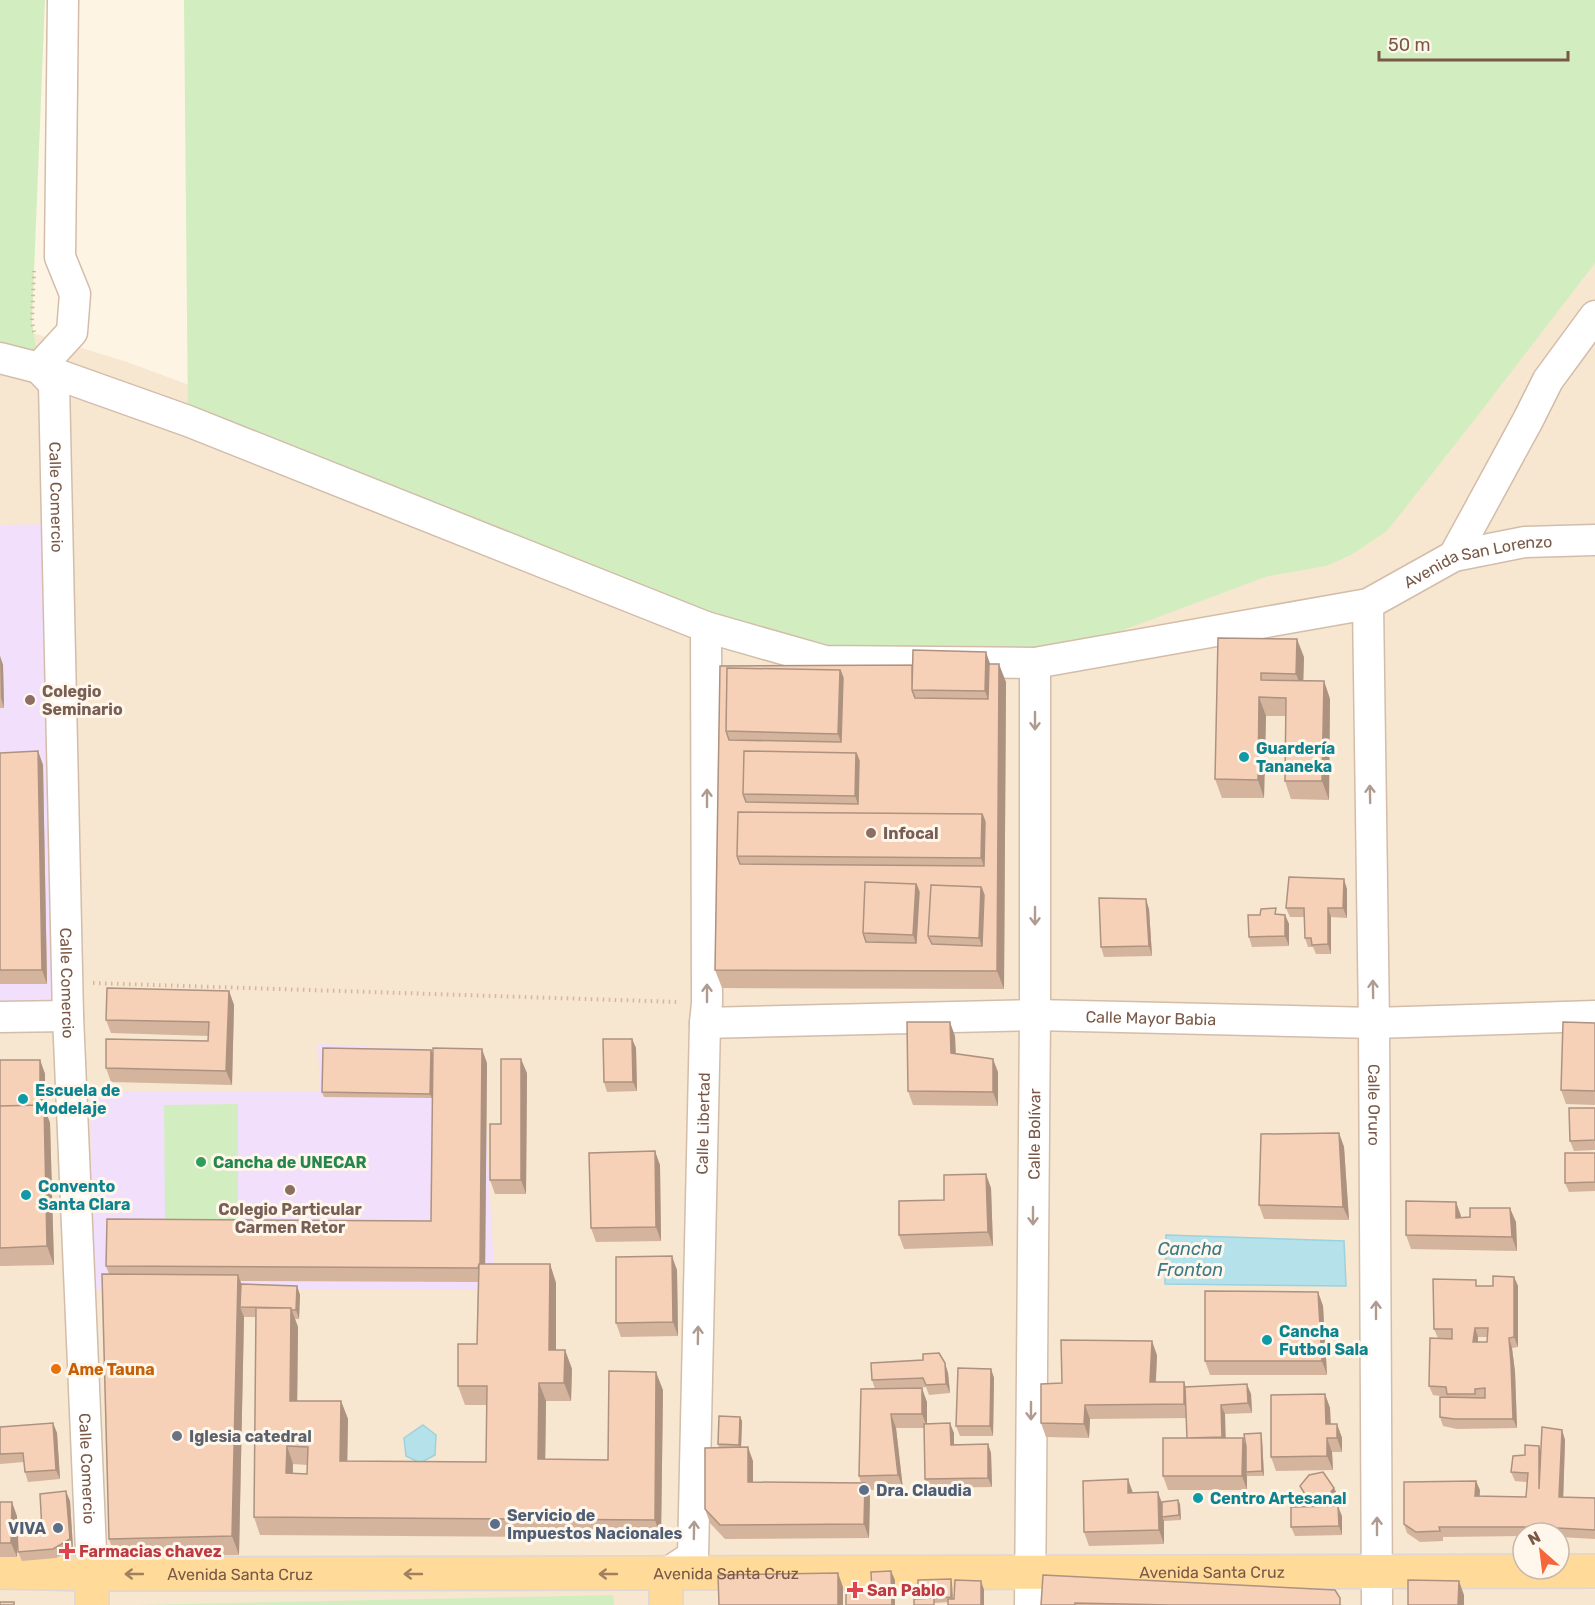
<svg xmlns="http://www.w3.org/2000/svg" width="1595" height="1605" viewBox="0 0 1595 1605" font-family="Rubik,sans-serif">
<style>
.residential{fill:#f7e6d0;fill-rule:evenodd}
.education{fill:#f1dffb}
.green{fill:#d2eec0}
.water{fill:#b5e2ea;stroke:#9ad2dd;stroke-width:1.5}
.lines{fill:none;stroke-linecap:round;stroke-linejoin:round}
.minor-casing{stroke:#d3bdaa;stroke-width:33}
.major-casing{stroke:#dfd7d3;stroke-width:36}
.path{stroke:#dcb49a;stroke-width:4;stroke-dasharray:1.5 4.5;stroke-linecap:butt}
.minor{stroke:#fff;stroke-width:30}
.major{stroke:#ffda99;stroke-width:33}
.wall{fill:#d4b49d;fill-rule:evenodd}
.shaded-wall{fill:#ad9280}
.building{fill:#f7d1b7;stroke:#ad9280;stroke-width:1.5;fill-rule:evenodd}
.oneway{stroke:#af9b90}
.oneway2{stroke:#a1805f}
.education-dot{fill:#8d6e63;stroke:#fff7eb;stroke-width:2}
.culture-dot{fill:#0f9aa8;stroke:#fff7eb;stroke-width:2}
.leisure-dot{fill:#2e9e5b;stroke:#fff7eb;stroke-width:2}
.food-dot{fill:#e8710a;stroke:#fff7eb;stroke-width:2}
.worship-dot{fill:#6b7280;stroke:#fff7eb;stroke-width:2}
.service-dot{fill:#5c6f8a;stroke:#fff7eb;stroke-width:2}
.health-dot{fill:#e0444e;stroke:#fff7eb;stroke-width:2}
.labels{text-anchor:middle;stroke-width:6;stroke-linejoin:round;paint-order:stroke}
.street-label{font-size:16px;fill:#795946;stroke:#fff7eb}
.education-label{font-size:16px;font-weight:bold;fill:#785e54;stroke:#fff7eb;text-anchor:start}
.culture-label{font-size:16px;font-weight:bold;fill:#0d838f;stroke:#fff7eb;text-anchor:start}
.leisure-label{font-size:16px;font-weight:bold;fill:#27864d;stroke:#fff7eb;text-anchor:start}
.food-label{font-size:16px;font-weight:bold;fill:#c56008;stroke:#fff7eb;text-anchor:start}
.worship-label{font-size:16px;font-weight:bold;fill:#5b616d;stroke:#fff7eb;text-anchor:start}
.service-label{font-size:16px;font-weight:bold;fill:#4e5e75;stroke:#fff7eb;text-anchor:start}
.health-label{font-size:16px;font-weight:bold;fill:#be3a42;stroke:#fff7eb;text-anchor:start}
.water-label{font-size:18px;font-style:italic;fill:#3b7a88;stroke:#fff7eb}
</style>
<rect width="100%" height="100%" fill="#fef4e3"/>
<path class="residential" d="M1595,231V1605H0V323L127,362L685,569ZM1523,1533H1559V1569H1523Z"/>
<path class="education" d="M56,524L68,1016L0,1017V525Z
M318,1044L482,1052L495,1290L93,1289L90,1091H320Z"/>
<path class="green" d="M0,0H45L32,322L39,368L0,358Z
M184,0H1595V263L1479,414L1387,531L1351,555L1326,566L1268,576L1035,663L825,661L188,421Z
M238,1104V1219L165,1220L164,1105Z
M613,1595L614,1605H138Z"/>
<path class="water" d="M1166,1235L1344,1241L1346,1286L1165,1284Z
M423,1425L436,1435L435,1455L420,1463L406,1456L404,1438Z"/>
<g class="lines">
<g class="minor-casing">
<g id="minor">
<path id="s1" d="M63,0L60,257L75,294L72,332L39,368L54,384L68,1016L92,1574"/>
<path id="s2" d="M0,358L39,368L188,421L706,627L825,661L1035,663L1368,604L1454,556L1525,542L1595,540"/>
<path d="M1454,556L1528,420L1548,380L1595,316"/>
<path id="s3" d="M1368,604L1374,1023L1377,1605"/>
<path d="M0,1017L68,1016"/>
<path id="s4" d="M705,1023L1035,1015L1374,1023L1595,1016"/>
<path id="s5" d="M666,1574L693,1556L705,1023L707,1003L706,627"/>
<path id="s6" d="M1030,1605L1035,1015V663"/>
</g>
</g>
<g class="major-casing">
<g id="major">
<path id="s7" d="M0,1572L92,1574C593,1574 1094,1572 1595,1571"/>
<path d="M92,1574V1605"/>
<path d="M666,1574V1605"/>
</g>
</g>
<path class="path" d="M34,332L32,322L34,271
M93,983L679,1002"/>
<use href="#minor" class="minor"/>
<use href="#major" class="major"/>
</g>
<path class="wall" d="M1218,638L1304,657L1303,681H1324L1330,699L1329,800L1291,799L1285,781L1286,716H1266L1264,798H1222L1215,779Z
M0,656L3,665L4,708H0Z
M990,664L1006,682L1004,989L722,988L715,970L720,666Z
M38,751L43,765L47,984H0V753Z
M1347,889V918L1331,917V954H1316L1313,947H1308L1305,938L1304,917H1290L1286,908Z
M1149,909L1152,956L1104,957L1101,947Z
M1278,914L1285,915L1289,924V946L1252,947L1249,937Z
M229,991L234,1005L232,1085L111,1082L106,1068L208,1041V1036L111,1033L106,1020Z
M1595,1023V1105L1566,1104L1561,1090Z
M955,1036L956,1054L998,1072V1106L913,1105L908,1091Z
M632,1039L636,1048L637,1091L607,1092L604,1082Z
M431,1050L433,1054L432,1098L324,1097L322,1092Z
M0,1060H40L45,1074V1109L50,1123L54,1265L0,1266Z
M487,1063L485,1264H550L556,1283V1350H565L572,1369L571,1401H546L545,1459L608,1460L663,1390L661,1538L260,1535L254,1517L256,1317H244L239,1555L115,1557L109,1539V1274L106,1266L431,1221ZM240,1281L478,1282L477,1344L458,1386L465,1405H487L486,1462L347,1461L348,1419L341,1401H297L298,1327L295,1319H299L300,1295L297,1286L241,1284ZM293,1464L307,1465V1474L293,1473Z
M527,1073L526,1194H495L490,1180Z
M1595,1108V1150L1574,1151L1570,1141Z
M1339,1133L1344,1147L1349,1220L1264,1219L1259,1205Z
M1595,1153V1191L1569,1192L1565,1183Z
M660,1165L661,1241L596,1242L591,1228Z
M991,1188L993,1246L904,1249L899,1235L944,1200Z
M1456,1202L1461,1217H1470L1516,1222L1517,1251L1411,1249L1406,1235Z
M677,1270L678,1336L621,1337L616,1323Z
M1514,1277L1518,1286V1347L1512,1348L1515,1372L1517,1428L1457,1429L1443,1426L1440,1417L1448,1397L1433,1395L1429,1386L1438,1338L1434,1329L1478,1286H1493ZM1478,1337H1487V1342H1478Z
M1318,1292L1323,1306L1327,1375H1210L1205,1361Z
M1157,1355L1156,1382H1184L1185,1387L1251,1394L1252,1413L1225,1414V1438H1243L1246,1447L1261,1433L1262,1438L1264,1476H1247V1490H1168L1163,1476L1187,1438V1418L1090,1419L1089,1438L1046,1437L1041,1423L1062,1383Z
M945,1363L948,1373L950,1393L929,1395L926,1387L902,1389L927,1402V1424L954,1433V1444H988L991,1453L992,1487L928,1488L925,1479L924,1428H896L903,1489L868,1490L870,1497L869,1538L725,1539L710,1523L705,1509L719,1448L718,1444L740,1417L742,1421L741,1447L753,1461V1482L861,1483L859,1476L875,1389L872,1380Z
M991,1369L994,1378L993,1436H960L956,1426Z
M1325,1394L1330,1408L1331,1424H1337L1342,1438V1452H1332L1333,1470L1276,1471L1271,1457Z
M53,1423L57,1433L60,1479L28,1482L25,1472L24,1462L0,1464V1427Z
M1562,1430L1565,1440L1563,1497L1595,1498V1539L1559,1537V1533H1523V1536L1443,1537V1541L1420,1542L1407,1533L1404,1524L1480,1490L1479,1496L1526,1497L1527,1482L1515,1481L1511,1472L1541,1452Z
M1300,1486L1334,1488L1336,1492L1327,1505L1311,1506Z
M1133,1493L1162,1502L1178,1500L1180,1504L1181,1520L1164,1521V1544L1089,1546L1084,1532Z
M70,1501L73,1548L56,1558L22,1561L18,1552L42,1530Z
M0,1502L17,1516V1557H0Z
M1342,1516V1535L1295,1536L1291,1527Z
M1043,1575L1343,1605H1041Z
M951,1579L952,1584L953,1599H954L981,1581L984,1590L948,1602L936,1603L919,1599Z"/>
<path class="shaded-wall" d="M1297,639L1304,657L1303,692L1296,674Z
M986,652L995,678V718L985,691Z
M0,656L3,665L4,708L1,698Z
M999,664L1006,682L1004,989L997,971Z
M840,670L850,697L848,761L838,734Z
M1324,681L1330,699L1329,800L1322,781Z
M1259,697L1266,716L1264,798L1258,780Z
M38,751L43,765L47,984L42,970Z
M856,753L865,779V822L855,796Z
M982,814L991,841V884L981,858Z
M1344,879L1347,889V918L1343,908Z
M916,884L925,911L923,962L913,935Z
M981,887L991,913L988,965L979,938Z
M1146,899L1149,909L1152,956L1149,946Z
M1328,908L1331,917V954L1328,944Z
M1285,915L1289,924V946L1285,936Z
M229,991L234,1005L232,1085L226,1071Z
M950,1022L955,1036L956,1067L951,1053Z
M632,1039L636,1048L637,1091L633,1082Z
M482,1049L487,1063L485,1282L480,1268Z
M431,1050L433,1054L432,1098L430,1094Z
M521,1059L527,1073L526,1194L521,1180Z
M993,1059L998,1072V1106L993,1092Z
M40,1060L45,1074V1109L50,1123L54,1265L47,1246L40,1110Z
M1339,1133L1344,1147L1349,1220L1343,1207Z
M655,1151L660,1165L661,1241L656,1227Z
M986,1174L991,1188L993,1246L988,1232Z
M1456,1202L1461,1216L1462,1232L1456,1218Z
M1510,1208L1516,1222L1517,1251L1512,1237Z
M672,1256L677,1270L678,1336L673,1322Z
M550,1264L556,1283V1369L549,1350Z
M238,1275L245,1293L240,1307L244,1317L239,1555L232,1536Z
M1514,1277L1518,1286V1347L1514,1337Z
M297,1286L300,1295L299,1319L296,1310Z
M1318,1292L1323,1306L1327,1375L1322,1361Z
M291,1308L298,1327L297,1419L290,1401Z
M1475,1328L1478,1337L1477,1351L1473,1342Z
M1509,1338L1512,1348L1515,1372L1517,1428L1513,1419Z
M1152,1341L1157,1355L1155,1396L1150,1382Z
M565,1350L572,1369L571,1401L564,1383Z
M945,1363L948,1373L950,1393L946,1384Z
M991,1369L994,1378L993,1436L990,1426Z
M656,1372L663,1390L661,1538L655,1520Z
M1184,1382L1189,1396L1190,1418L1184,1404Z
M539,1383L546,1401L545,1478L538,1459Z
M1247,1384L1251,1394L1252,1413L1248,1403Z
M922,1388L927,1402V1427L922,1414Z
M1325,1394L1330,1408L1331,1438L1326,1424Z
M341,1401L348,1419L347,1479L340,1461Z
M1085,1405L1090,1419L1089,1438L1084,1424Z
M1221,1405L1225,1414L1226,1446L1222,1437Z
M891,1414L896,1428L903,1489L898,1475Z
M740,1417L742,1421L741,1450L739,1445Z
M53,1423L57,1433L60,1479L56,1470Z
M950,1423L954,1433V1454L951,1445Z
M1337,1424L1342,1438V1452L1337,1438Z
M1562,1430L1565,1440L1563,1506L1559,1497Z
M1261,1433L1262,1438L1264,1476L1262,1471Z
M1243,1438L1248,1452L1246,1472L1247,1476V1490L1242,1476Z
M1327,1438L1332,1452L1333,1470L1327,1456Z
M988,1444L991,1453L992,1487L988,1478Z
M287,1446L293,1464L292,1492L286,1473Z
M1539,1446L1542,1455L1539,1489Z
M748,1447L753,1461V1496L748,1482Z
M1128,1479L1133,1493H1128Z
M1476,1481L1480,1490L1479,1506L1475,1496Z
M865,1483L870,1497L869,1538L864,1524Z
M1334,1488L1336,1492L1327,1505L1325,1500Z
M66,1491L70,1501L73,1548L70,1539Z
M1158,1492L1163,1506L1162,1517L1164,1521V1544L1159,1530Z
M1178,1500L1180,1504L1181,1520L1179,1515Z
M12,1502L17,1516V1557L11,1543Z
M1338,1506L1342,1516V1535L1339,1526Z
M891,1571L895,1580V1605H892Z
M838,1573L843,1587V1605H838Z
M951,1579L952,1584L953,1602L951,1597Z
M981,1581L984,1590V1605H981Z
M1459,1581L1464,1595V1605H1458Z"/>
<path class="building" d="M1218,638L1297,639L1296,674L1261,673V680L1324,681L1322,781H1285L1286,698L1259,697L1258,780L1215,779Z
M913,650L986,652L985,691L912,690Z
M989,664H999L997,971L715,970L720,666L912,665V690L915,698L988,699ZM727,668L840,670L843,678L841,742L729,740L726,731ZM744,751L856,753L859,761L858,804L746,802L743,794ZM738,812L982,814L985,822L984,866L740,864L737,856ZM865,882L916,884L919,892L916,943L866,942L863,933ZM931,885L981,887L984,895L982,946L932,944L928,936Z
M727,668L840,670L838,734L726,731Z
M38,751L42,970H0V753Z
M744,751L856,753L855,796L743,794Z
M738,812L982,814L981,858L737,856Z
M1289,877L1344,879L1343,908H1328V944L1312,945L1311,938H1305L1304,908H1286Z
M865,882L916,884L913,935L863,933Z
M931,885L981,887L979,938L928,936Z
M1099,898L1146,899L1149,946L1101,947Z
M1276,908L1275,914L1285,915V936L1249,937L1248,915H1260L1261,909Z
M107,988L229,991L226,1071L106,1068V1039L208,1041L209,1022L106,1020Z
M907,1022H950L951,1053L993,1059V1092L908,1091Z
M1563,1022L1595,1023V1091L1561,1090Z
M603,1039H632L633,1082H604Z
M323,1048L431,1050L430,1094L322,1092Z
M433,1048L482,1049L480,1264H479L478,1268L106,1266L107,1219L431,1221Z
M501,1059H521V1180H490V1124H501Z
M0,1060H40V1105L0,1106Z
M44,1105L47,1246L0,1248V1106Z
M1569,1108H1595V1140L1570,1141Z
M1339,1133L1343,1207L1259,1205L1261,1134Z
M655,1151L656,1227L591,1228L589,1153Z
M1565,1153H1595V1182L1565,1183Z
M986,1174L988,1232L899,1235V1201L944,1200V1175Z
M1406,1201L1456,1202V1218L1470,1217V1208H1510L1512,1237L1406,1235Z
M672,1256L673,1322L616,1323V1257Z
M479,1264H550L549,1350H565L564,1383H539L538,1459L608,1460L609,1371L656,1372L655,1520L254,1517L256,1308H291L290,1401H341L340,1461L486,1462L487,1386H458V1344H477ZM287,1446L308,1447L307,1474L286,1473Z
M102,1274L238,1275L232,1536L109,1539Z
M1493,1276L1514,1277V1337L1509,1338L1511,1363L1513,1419H1454L1440,1417V1397L1485,1398V1388L1475,1389V1394H1447L1446,1387L1429,1386L1430,1338L1452,1339V1329H1434L1433,1279L1476,1280V1286H1493ZM1475,1328H1488L1487,1342H1473Z
M241,1284L297,1286L296,1310H291V1308L240,1307Z
M1205,1291L1318,1292L1322,1361H1205Z
M1061,1340L1152,1341L1150,1382H1184V1404L1085,1405L1084,1424L1041,1423V1384L1062,1383Z
M939,1353L945,1363L946,1384L926,1385L923,1378L872,1380L871,1363L923,1360V1354Z
M958,1368L991,1369L990,1426H956Z
M1247,1384L1248,1403L1221,1405L1222,1437L1187,1438L1185,1387Z
M922,1388V1414H891L898,1475L859,1476L861,1389Z
M1325,1394L1326,1424H1337V1438H1327V1456L1271,1457V1395Z
M719,1416L740,1417L739,1445L718,1444Z
M53,1423L56,1470L25,1472L23,1453L0,1454V1427Z
M950,1423L951,1445L988,1444V1478L925,1479L924,1424Z
M1542,1427L1562,1430L1559,1497L1595,1498V1530L1538,1527H1439L1440,1531L1416,1532L1404,1524V1482L1476,1481L1475,1496L1526,1497L1528,1473L1511,1472L1513,1456L1525,1455V1445L1539,1446V1489Z
M1261,1433L1262,1471L1246,1472V1447L1244,1434Z
M1163,1438H1243L1242,1476H1163Z
M748,1447V1482L865,1483L864,1524L720,1525L705,1509V1448Z
M1323,1472L1334,1488L1325,1500L1309,1501L1300,1486L1309,1475Z
M1128,1479V1493L1158,1492L1159,1530L1084,1532L1083,1481Z
M66,1491L70,1539L53,1549L18,1552L17,1532L42,1530L40,1494Z
M1178,1500L1179,1515L1162,1517V1502Z
M0,1502H12L11,1543H0Z
M1338,1506L1339,1526L1291,1527V1507Z
M891,1571L892,1605H846V1593L872,1592L871,1572Z
M838,1573V1605H719L718,1575Z
M1043,1575L1335,1590L1340,1598V1605H1170L1075,1603V1605H1041Z
M951,1579V1597L918,1598V1580Z
M955,1580L981,1581V1605H948V1599H954Z
M1408,1580L1459,1581L1458,1605H1408Z
M934,1598V1605H914V1599Z
M0,1602H14V1605H0Z"/>
<defs><path id="oneway-shaft" d="M-6 0H5M1.5-3L5.5 0L1.5 3" fill="none" stroke-width="1.6" stroke-linecap="round" stroke-linejoin="round" transform="scale(1.5)"/></defs>
<g class="oneway">
<use href="#oneway-shaft" transform="translate(1035 721) rotate(90)"/>
<use href="#oneway-shaft" transform="translate(1370 794) rotate(-91)"/>
<use href="#oneway-shaft" transform="translate(707 798) rotate(-90)"/>
<use href="#oneway-shaft" transform="translate(1035 916) rotate(90)"/>
<use href="#oneway-shaft" transform="translate(1373 989) rotate(-91)"/>
<use href="#oneway-shaft" transform="translate(707 993) rotate(-90)"/>
<use href="#oneway-shaft" transform="translate(1033 1216) rotate(90)"/>
<use href="#oneway-shaft" transform="translate(1376 1310) rotate(-90)"/>
<use href="#oneway-shaft" transform="translate(698 1335) rotate(-89)"/>
<use href="#oneway-shaft" transform="translate(1031 1411) rotate(90)"/>
<use href="#oneway-shaft" transform="translate(1377 1526) rotate(-90)"/>
<use href="#oneway-shaft" transform="translate(694 1530) rotate(-89)"/>
</g>
<g class="oneway2">
<use href="#oneway-shaft" transform="translate(134 1574) rotate(-180)"/>
<use href="#oneway-shaft" transform="translate(413 1574) rotate(-180)"/>
<use href="#oneway-shaft" transform="translate(608 1574) rotate(-180)"/>
</g>
<g class="education-dot">
<circle cx="30" cy="700" r="6"/>
<circle cx="871" cy="833" r="6"/>
<circle cx="290" cy="1190" r="6"/>
</g>
<g class="culture-dot">
<circle cx="1244" cy="757" r="6"/>
<circle cx="23" cy="1099" r="6"/>
<circle cx="26" cy="1195" r="6"/>
<circle cx="1267" cy="1340" r="6"/>
<circle cx="1198" cy="1498" r="6"/>
</g>
<circle class="leisure-dot" cx="201" cy="1162" r="6"/>
<circle class="food-dot" cx="56" cy="1369" r="6"/>
<circle class="worship-dot" cx="177" cy="1436" r="6"/>
<g class="service-dot">
<circle cx="864" cy="1490" r="6"/>
<circle cx="495" cy="1524" r="6"/>
<circle cx="58" cy="1528" r="6"/>
</g>
<g class="health-dot">
<path d="M64 1542h6v6h6v6h-6v6h-6v-6h-6v-6h6z"/>
<path d="M852 1581h6v6h6v6h-6v6h-6v-6h-6v-6h6z"/>
</g>
<g class="labels">
<g class="street-label">
<text dy="6" stroke="none"><textPath href="#s1" startOffset="519">Calle Comercio</textPath></text>
<text dy="6" stroke="none"><textPath href="#s2" startOffset="1548">Avenida San Lorenzo</textPath></text>
<text dy="6" stroke="none"><textPath href="#s1" startOffset="1005">Calle Comercio</textPath></text>
<text dy="6" stroke="none"><textPath href="#s4" startOffset="446">Calle Mayor Babia</textPath></text>
<text dy="6" stroke="none"><textPath href="#s3" startOffset="501">Calle Oruro</textPath></text>
<text dy="6" stroke="none"><textPath href="#s5" startOffset="465">Calle Libertad</textPath></text>
<text dy="6" stroke="none"><textPath href="#s6" startOffset="471">Calle Bolívar</textPath></text>
<text dy="6" stroke="none"><textPath href="#s1" startOffset="1491">Calle Comercio</textPath></text>
<text dy="6" stroke="none"><textPath href="#s7" startOffset="1212">Avenida Santa Cruz</textPath></text>
<text dy="6" stroke="none"><textPath href="#s7" startOffset="240">Avenida Santa Cruz</textPath></text>
<text dy="6" stroke="none"><textPath href="#s7" startOffset="726">Avenida Santa Cruz</textPath></text>
</g>
<g class="education-label">
<text x="42" y="697">Colegio<tspan x="42" dy="18">Seminario</tspan></text>
<text x="883" y="839">Infocal</text>
<text x="290" y="1215" text-anchor="middle">Colegio Particular<tspan x="290" dy="18">Carmen Retor</tspan></text>
</g>
<g class="culture-label">
<text x="1256" y="754">Guardería<tspan x="1256" dy="18">Tananeka</tspan></text>
<text x="35" y="1096">Escuela de<tspan x="35" dy="18">Modelaje</tspan></text>
<text x="38" y="1192">Convento<tspan x="38" dy="18">Santa Clara</tspan></text>
<text x="1279" y="1337">Cancha<tspan x="1279" dy="18">Futbol Sala</tspan></text>
<text x="1210" y="1504">Centro Artesanal</text>
</g>
<g class="leisure-label">
<text x="213" y="1168">Cancha de UNECAR</text>
</g>
<g class="food-label">
<text x="68" y="1375">Ame Tauna</text>
</g>
<g class="worship-label">
<text x="189" y="1442">Iglesia catedral</text>
</g>
<g class="service-label">
<text x="876" y="1496">Dra. Claudia</text>
<text x="507" y="1521">Servicio de<tspan x="507" dy="18">Impuestos Nacionales</tspan></text>
<text x="46" y="1534" text-anchor="end">VIVA</text>
</g>
<g class="health-label">
<text x="79" y="1557">Farmacias chavez</text>
<text x="867" y="1596">San Pablo</text>
</g>
<g class="water-label">
<text x="1190" y="1255">Cancha<tspan x="1190" dy="21">Fronton</tspan></text>
</g>
</g>
<g transform="translate(1541 1551) rotate(332)"><circle r="28" fill="#fff7eb" stroke="#c9b8a9" stroke-width="1.5"/>
<path d="M0-4.5L10 22L0 15L-10 22Z" fill="#f5673b"/>
<text y="-9" font-size="16" font-weight="bold" text-anchor="middle" fill="#795946">N</text>
</g>
<path d="M1379 51v9h189v-9" fill="none" stroke="#795946" stroke-width="3"/>
<text x="1388" y="51" font-size="18" fill="#795946" stroke="#fff7eb" stroke-width="4.5" paint-order="stroke">50 m</text>
</svg>
